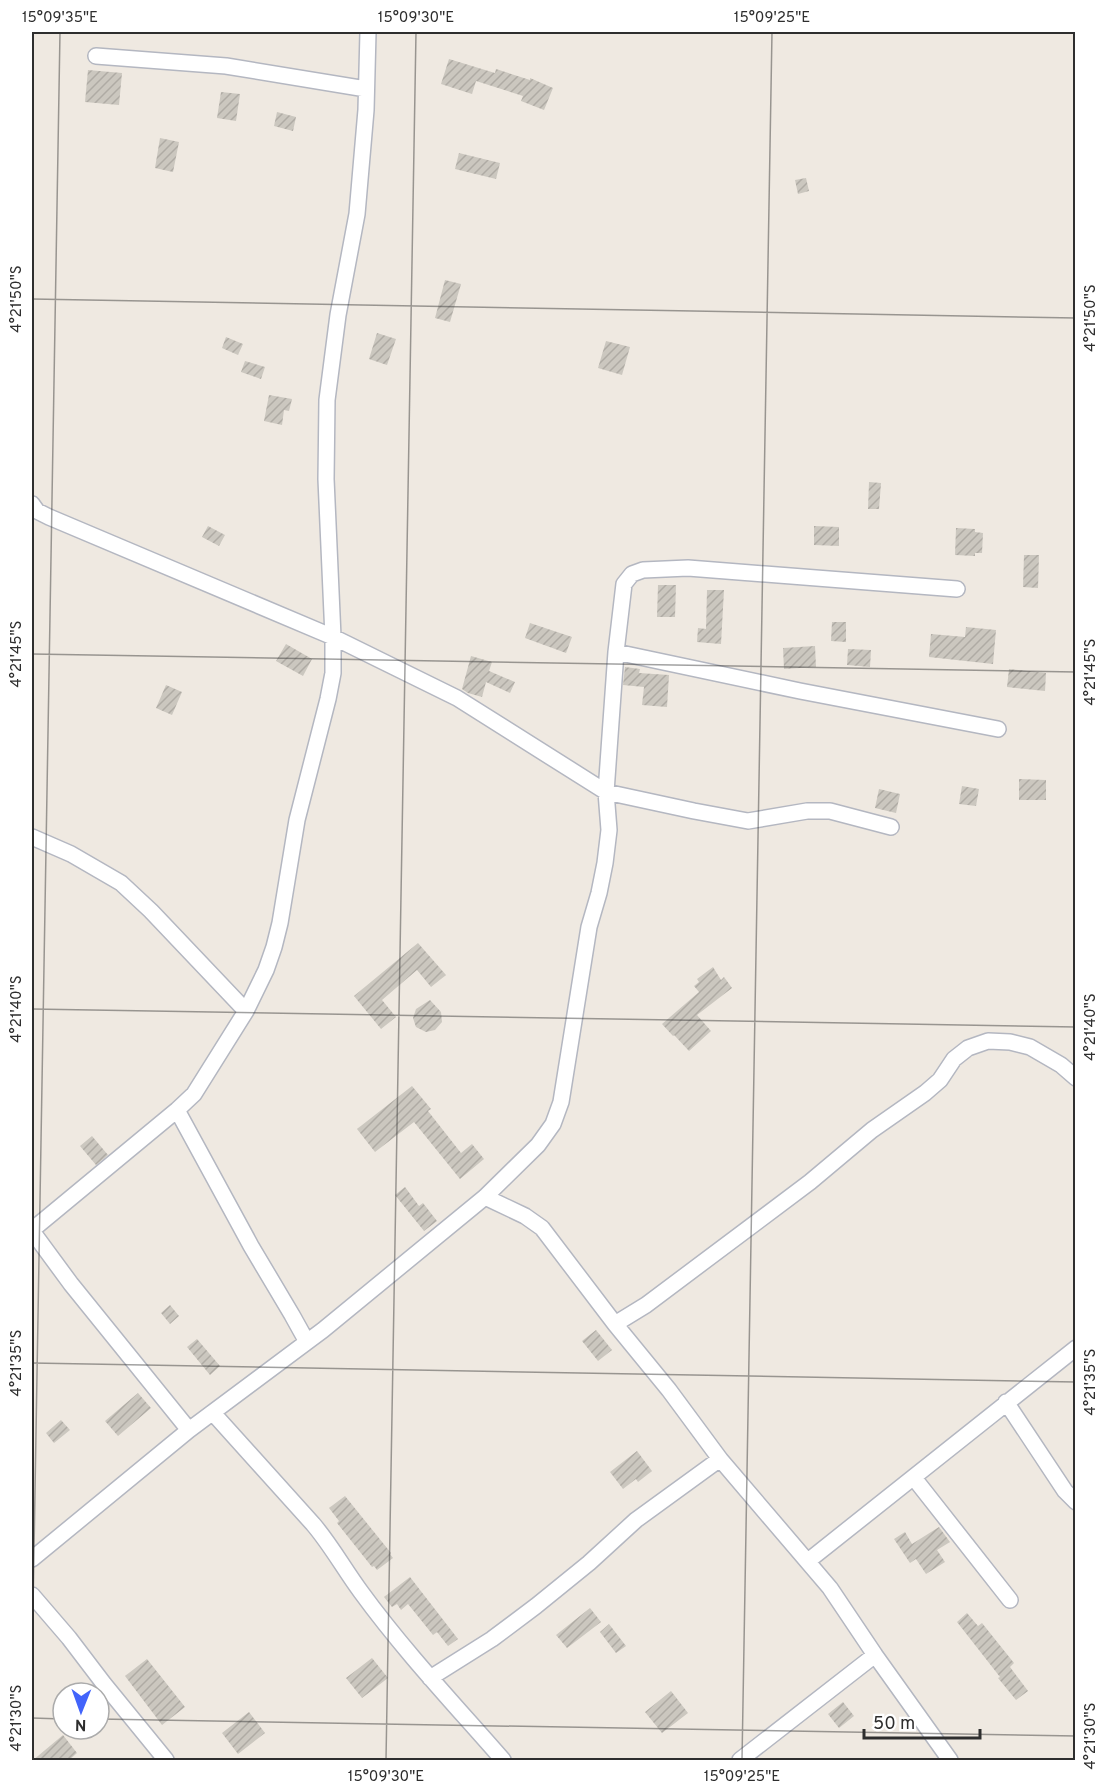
<svg xmlns="http://www.w3.org/2000/svg" width="1107" height="1792" viewBox="0 0 1107 1792" font-family="Overpass,sans-serif">
<style>
.building{fill:url(#building-hatch)}
.lines{fill:none;stroke-linecap:round;stroke-linejoin:round}
.minor-casing{stroke:#b4b7c1;stroke-width:18}
.minor{stroke:#fff;stroke-width:15}
.ticks{fill:none;stroke:#2e2e2e;stroke-width:1.5;stroke-opacity:0.45}
.neatline{fill:none;stroke:#2e2e2e;stroke-width:2}
.ticks-label{font-size:15px;text-anchor:middle;fill:#2e2e2e}
</style>
<defs>
<pattern id="building-hatch" width="6" height="6" patternUnits="userSpaceOnUse" patternTransform="scale(1.5)"><rect width="6" height="6" fill="#cbc7bf"/><path d="M-1 1l2-2M0 6l6-6M5 7l2-2" fill="none" stroke="#afaba4"/></pattern>
</defs>
<rect width="100%" height="100%" fill="#efe9e1"/>
<path class="building" d="M449,59L495,73L496,69L530,80V78L553,88L544,110L521,101L523,96L476,81L472,94L441,84Z
M88,70L122,73L119,105L85,102Z
M221,92L240,94L236,121L217,118Z
M277,112L296,117L293,131L274,126Z
M160,138L179,142L173,172L155,168Z
M459,153L500,163L496,179L455,169Z
M806,178L809,191L798,194L795,180Z
M445,280L461,284L450,322L435,318Z
M377,333L396,339L387,365L369,359Z
M226,337L243,344L238,355L222,348Z
M606,341L630,347L622,375L598,368Z
M245,361L265,367L261,379L241,372Z
M269,395L292,399L289,411L284,410L282,425L264,421Z
M869,482L881,483L879,509H868Z
M208,526L225,535L219,546L202,537Z
M814,526L839,527V546L814,545Z
M956,528L975,529V532L983,533L982,553H975V556L955,555Z
M1024,555H1039L1038,588L1023,587Z
M658,585H676L675,617H657Z
M707,590H724L721,644L697,642L698,628L706,629Z
M832,622H846V642L831,641Z
M530,623L572,637L566,653L525,638Z
M966,627L996,630L993,664L929,657L931,634L965,637Z
M286,644L312,659L303,676L276,661Z
M815,646L816,667L784,669L783,648Z
M848,649L871,650L870,667L847,665Z
M471,656L492,662L489,671L515,682L510,693L486,682L482,697L468,693L462,689Z
M625,667L640,669L639,673L669,675L667,707L642,705L644,687L623,685Z
M1009,669L1046,673L1045,691L1007,687Z
M166,685L182,692L172,715L156,708Z
M1019,779L1046,780V800H1019Z
M962,786L979,789L976,806L959,804Z
M879,789L900,794L896,813L875,808Z
M418,943L446,975L431,987L417,970L382,1000L396,1017L381,1029L354,996Z
M713,967L721,980L724,977L732,988L697,1015L711,1031L689,1051L674,1035L673,1036L662,1024L699,992L694,986L699,982L697,979Z
M430,1000L441,1012L442,1022L435,1030L426,1032L416,1027L413,1018L416,1009Z
M412,1086L431,1109L428,1111L461,1153L472,1144L484,1159L460,1179L414,1122L375,1152L357,1129Z
M92,1136L108,1155L96,1165L80,1146Z
M405,1187L419,1206L423,1203L437,1221L424,1231L395,1195Z
M170,1305L179,1316L170,1324L161,1313Z
M596,1330L612,1350L598,1361L582,1341Z
M197,1339L220,1366L210,1375L187,1347Z
M138,1393L151,1408L118,1436L105,1421Z
M61,1420L70,1430L54,1443L46,1433Z
M637,1451L652,1471L638,1482L636,1479L623,1489L610,1472Z
M345,1496L391,1553L390,1554L393,1558L377,1570L374,1566L372,1567L337,1523L339,1521L329,1508Z
M939,1527L950,1542L937,1550L945,1562L926,1574L916,1559L910,1563L894,1539L905,1532L912,1544Z
M410,1577L458,1639L448,1646L437,1632L433,1635L408,1604L401,1610L397,1604L392,1607L384,1597Z
M590,1608L601,1622L567,1648L556,1635Z
M967,1613L978,1626L982,1623L1014,1663L1010,1667L1028,1691L1016,1700L998,1678L1000,1677L957,1622Z
M609,1624L626,1646L616,1653L600,1632Z
M372,1658L388,1678L362,1698L346,1678Z
M147,1659L185,1707L162,1725L125,1676Z
M671,1691L688,1713L662,1733L645,1712Z
M843,1702L854,1716L839,1728L828,1714Z
M249,1712L265,1733L238,1754L222,1733Z
M63,1735L77,1753L68,1761H32Z"/>
<g class="lines">
<g class="minor-casing">
<path id="minor" d="M96,56L226,66L366,89
M32,504L37,511L49,517L333,637L457,698L606,792L694,811L748,821L807,811H830L891,827
M616,652L800,691L998,729
M32,837L71,854L121,883L151,911L246,1011
M177,1110L251,1246L292,1315L307,1342
M485,1197L525,1216L542,1228L615,1324L669,1390L720,1459L830,1588L875,1655L950,1760
M32,1230L177,1110L194,1094L246,1011L266,970L274,947L280,923L297,820L328,699L333,673V637L326,479L327,400L338,315L357,214L366,110L368,32
M32,1231L71,1284L189,1430
M615,1324L646,1305L810,1182L872,1130L925,1093L940,1080L954,1059L968,1048L988,1041L1010,1042L1030,1047L1061,1065L1076,1078
M1006,1402L1065,1491L1076,1502
M213,1413L313,1524C331,1545 344,1569 361,1592C404,1651 455,1705 503,1760
M914,1478L1010,1600
M32,1559L189,1430L323,1330L485,1197L538,1145L553,1124L561,1102L589,927L599,893L605,863L609,830L606,792L616,652L624,584L632,574L643,570L688,568L957,589
M808,1561L1076,1348
M32,1595L69,1638L104,1684L166,1760
M430,1678L492,1639L536,1606L589,1563L636,1520L720,1459
M740,1760L875,1655"/>
</g>
<use href="#minor" class="minor"/>
</g>
<path class="ticks" d="M32,299L1076,318M32,654L1076,672M32,1009L1076,1027M32,1363L1076,1382M32,1667L60,32M32,1718L63,1719M99,1719L1076,1736M386,1760L416,32M742,1760L772,32"/>
<rect width="1107" height="1792" fill="none" stroke="#ffffff" stroke-width="66"/>
<g transform="translate(81 1711) rotate(181)"><circle r="28" fill="#ffffff" stroke="#ababab" stroke-width="1.5"/>
<path d="M0-4.5L10 22L0 15L-10 22Z" fill="#4264fb"/>
<text y="-9" font-size="16" font-weight="bold" text-anchor="middle" fill="#2e2e2e">N</text>
</g>
<path d="M864 1729v9h116v-9" fill="none" stroke="#2e2e2e" stroke-width="3"/>
<text x="873" y="1729" font-size="18" fill="#2e2e2e" stroke="#ffffff" stroke-width="4.5" paint-order="stroke">50 m</text>
<rect x="33" y="33" width="1041" height="1726" class="neatline"/>
<g class="ticks-label">
<text x="60" y="22">15°09'35"E</text>
<text x="416" y="22">15°09'30"E</text>
<text x="772" y="22">15°09'25"E</text>
<text transform="translate(16 299) rotate(-90)" y="5">4°21'50"S</text>
<text transform="translate(1090 318) rotate(-90)" y="5">4°21'50"S</text>
<text transform="translate(16 654) rotate(-90)" y="5">4°21'45"S</text>
<text transform="translate(1090 672) rotate(-90)" y="5">4°21'45"S</text>
<text transform="translate(16 1009) rotate(-90)" y="5">4°21'40"S</text>
<text transform="translate(1090 1027) rotate(-90)" y="5">4°21'40"S</text>
<text transform="translate(16 1363) rotate(-90)" y="5">4°21'35"S</text>
<text transform="translate(1090 1382) rotate(-90)" y="5">4°21'35"S</text>
<text transform="translate(16 1718) rotate(-90)" y="5">4°21'30"S</text>
<text transform="translate(1090 1736) rotate(-90)" y="5">4°21'30"S</text>
<text x="386" y="1781">15°09'30"E</text>
<text x="742" y="1781">15°09'25"E</text>
</g>
</svg>
